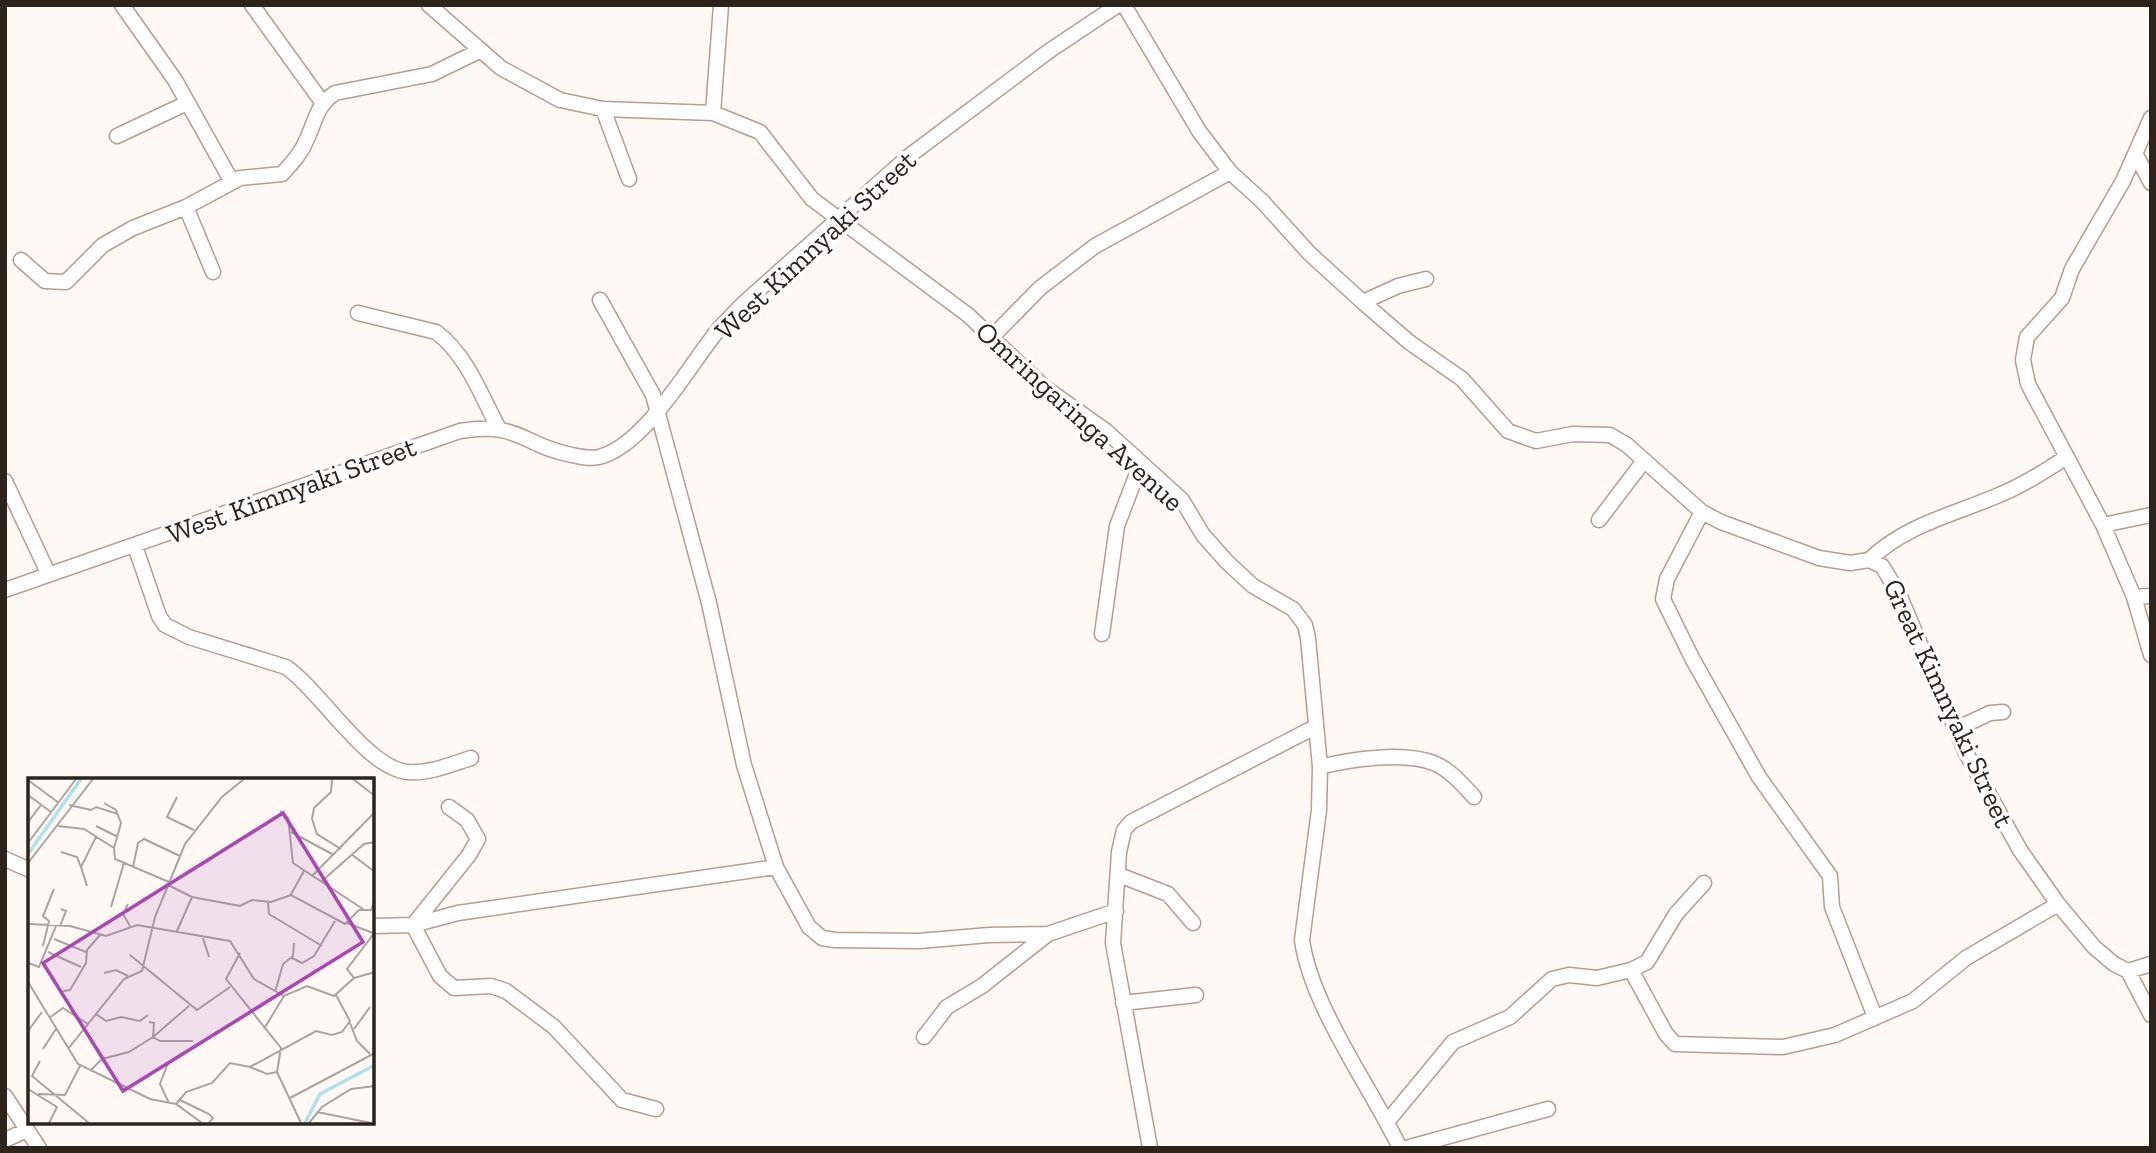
<svg xmlns="http://www.w3.org/2000/svg" width="2156" height="1153" viewBox="0 0 2156 1153" font-family="'Zilla Slab',serif">
<style>
.lines{fill:none;stroke-linecap:round;stroke-linejoin:round}
.minor-casing{stroke:#b89c8f;stroke-width:17}
.minor{stroke:#fff;stroke-width:14}
.labels{text-anchor:middle;stroke-width:7;stroke-linejoin:round;paint-order:stroke}
.street-label{font-size:28px;fill:#2d231d;stroke:#fff}
.inset-river{fill:none;stroke:#ade2e9;stroke-width:3.5}
.inset-road{fill:none;stroke:#aba39f;stroke-width:2}
.view{fill:#a849b2;fill-opacity:0.15;stroke:#a849b2;stroke-width:3.5}
.inset-edge{fill:none;stroke:#2d231d;stroke-width:3.5}
</style>
<rect width="100%" height="100%" fill="#fff9f6"/>
<g class="lines">
<g class="minor-casing">
<path id="minor" d="M122,5L175,80L232,182
M252,5L322,102
M429,5L501,68L560,100L603,109L713,113L760,132L812,199L968,315L1044,387L1106,431L1182,500L1203,535L1227,562L1253,586L1293,609L1305,625L1308,638L1320,767L1319,810L1302,940C1311,1006 1370,1086 1400,1148
M1124,5L1199,131L1230,172L1262,201L1309,253L1365,304L1409,342L1462,379L1508,431L1536,441L1573,434L1610,435L1627,445L1702,512L1721,522L1819,558L1850,563L1869,560L1882,566L1899,594L1965,751L2020,850L2058,904L2094,947L2114,964L2128,971L2151,964
M603,109L629,179
M713,113L721,5
M2151,118L2123,181L2072,269L2062,298L2027,337L2023,360L2028,384L2103,525L2134,597L2151,655
M117,136L187,103
M2136,155L2151,183
M186,207L213,272
M21,260L45,281L66,282L103,245L133,228L186,207L240,178L282,174C291,164 301,154 306,141C316,121 315,107 335,93L432,74L479,51
M600,300L653,395L709,603L744,765L776,867L809,927L822,938L835,940L919,941L989,935L1048,934L1116,911
M1363,302L1398,286L1426,279
M358,313L436,332C466,354 481,395 498,427
M993,336L1040,288L1095,246L1230,172
M5,481L48,573
M1702,512L1667,579L1663,599L1692,658L1759,777L1830,876L1832,907L1875,1017
M1599,520L1643,462
M2103,525L2151,515
M135,546L159,616L165,625L189,637L286,667C320,690 367,769 408,772C429,774 452,764 471,758
M1869,560C1907,524 1953,515 1999,495C2022,486 2044,472 2065,458
M5,590L460,431C520,421 523,446 572,455C581,457 590,459 599,457C646,445 689,365 719,329C727,320 736,311 745,302L909,156L1049,51L1118,5
M2134,597L2151,596
M1102,634L1117,526L1141,463
M1956,729L1990,713L2003,712
M1320,767C1351,759 1405,751 1436,764C1451,771 1463,785 1474,797
M449,807L467,820L478,839L469,855L413,925L440,976L454,988L491,986L506,991L554,1027L622,1100L656,1109
M5,859L30,870
M1119,875L1168,894L1193,923
M373,926L413,925L458,913L776,867
M1631,970L1666,1034L1675,1044L1783,1047L1835,1035L1913,1001L1966,958L2058,904
M2128,971L2151,1015
M1123,1003L1196,995
M924,1037L947,1007L982,986L1048,934
M5,1096L39,1148
M1387,1122L1453,1042L1510,1017L1552,979L1569,975L1597,978L1631,970L1647,962L1676,914L1704,883
M5,1140L27,1130
M1150,1148L1113,943L1119,852L1124,830L1131,822L1315,727
M1406,1148L1548,1109"/>
</g>
<use href="#minor" class="minor"/>
</g>
<g class="labels">
<g class="street-label">
<text transform="translate(815 245) rotate(-43)" y="10">West Kimnyaki Street</text>
<text transform="translate(1080 416) rotate(42)" y="10">Omringaringa Avenue</text>
<text transform="translate(291 490) rotate(-20)" y="10">West Kimnyaki Street</text>
<text transform="translate(1949 703) rotate(65)" y="10">Great Kimnyaki Street</text>
</g>
</g>
<g transform="translate(28 778)">
<rect width="346" height="346" fill="#fff9f6"/>
<path class="inset-river" d="M0,76L53,1M277,345L292,316L347,287"/>
<path class="inset-road" d="M304,1L303,14L286,30L284,41L289,56L313,71M325,1L347,18M0,2L31,25M0,17L23,34M149,19L139,39L166,52M76,25L88,32L93,45L86,70M41,27L63,32L68,29L90,36M252,33L260,40L265,85L335,131M0,44L13,27M30,48L56,51L86,70L87,81L141,104M68,48L90,59M263,54L306,77M0,65L48,1M33,74L49,79L53,89M323,76L347,94M0,85L65,1M105,89L110,65L116,61L152,78M285,97L347,34M294,103L336,66L347,64M140,107L164,119L212,128L224,122L243,124L263,117L317,146L331,132H343L347,123M59,108L53,89L68,59M262,118L276,93M240,124L241,136L294,168M100,126L95,136L102,148M83,129L96,85M319,145L345,155M0,146L42,148L78,158L109,147L202,163L226,201L256,218L279,208L306,218L326,200L347,194M32,148L38,133L33,131M149,153L164,119M174,157L181,179M26,161L58,174M15,168L21,143L15,138L26,111M20,174L53,189M212,175L198,201L253,270L249,294L273,345M102,177L169,232L202,209M264,180L274,185L286,178L307,143M0,185L11,189L28,148M76,195L88,192L100,198M326,200L319,191L347,154M0,204L50,286L122,321L148,326L174,345M35,213L42,212L58,185L59,172L72,157M247,214L255,186L265,178L266,165M68,236L78,243L93,239L112,243L120,237M21,240L35,230L60,246M121,244L126,245L125,259L132,263H165M322,245L329,263L342,276M236,251L256,218M326,251L342,229M0,253L14,234M15,271L28,251M40,271L96,201L114,193L127,139L157,66L194,19L216,1M12,283L4,298L61,345M140,285L132,306L141,325M222,289L239,296L249,294M62,293L74,281L101,274L125,259L161,228M0,311L29,329L21,345M10,316L37,317L52,288M262,320L347,275M152,322L181,336L185,340L181,345M148,326L158,314L184,305L202,285L222,289L288,253L304,257L314,254L322,243L308,217M289,334L343,345M281,345L294,329L323,311L347,308"/>
<path class="view" d="M255,35L335,164L95,313L15,185Z"/>
<rect width="346" height="346" class="inset-edge"/>
</g>
<rect width="2156" height="1153" fill="none" stroke="#2d231d" stroke-width="14"/>
</svg>
